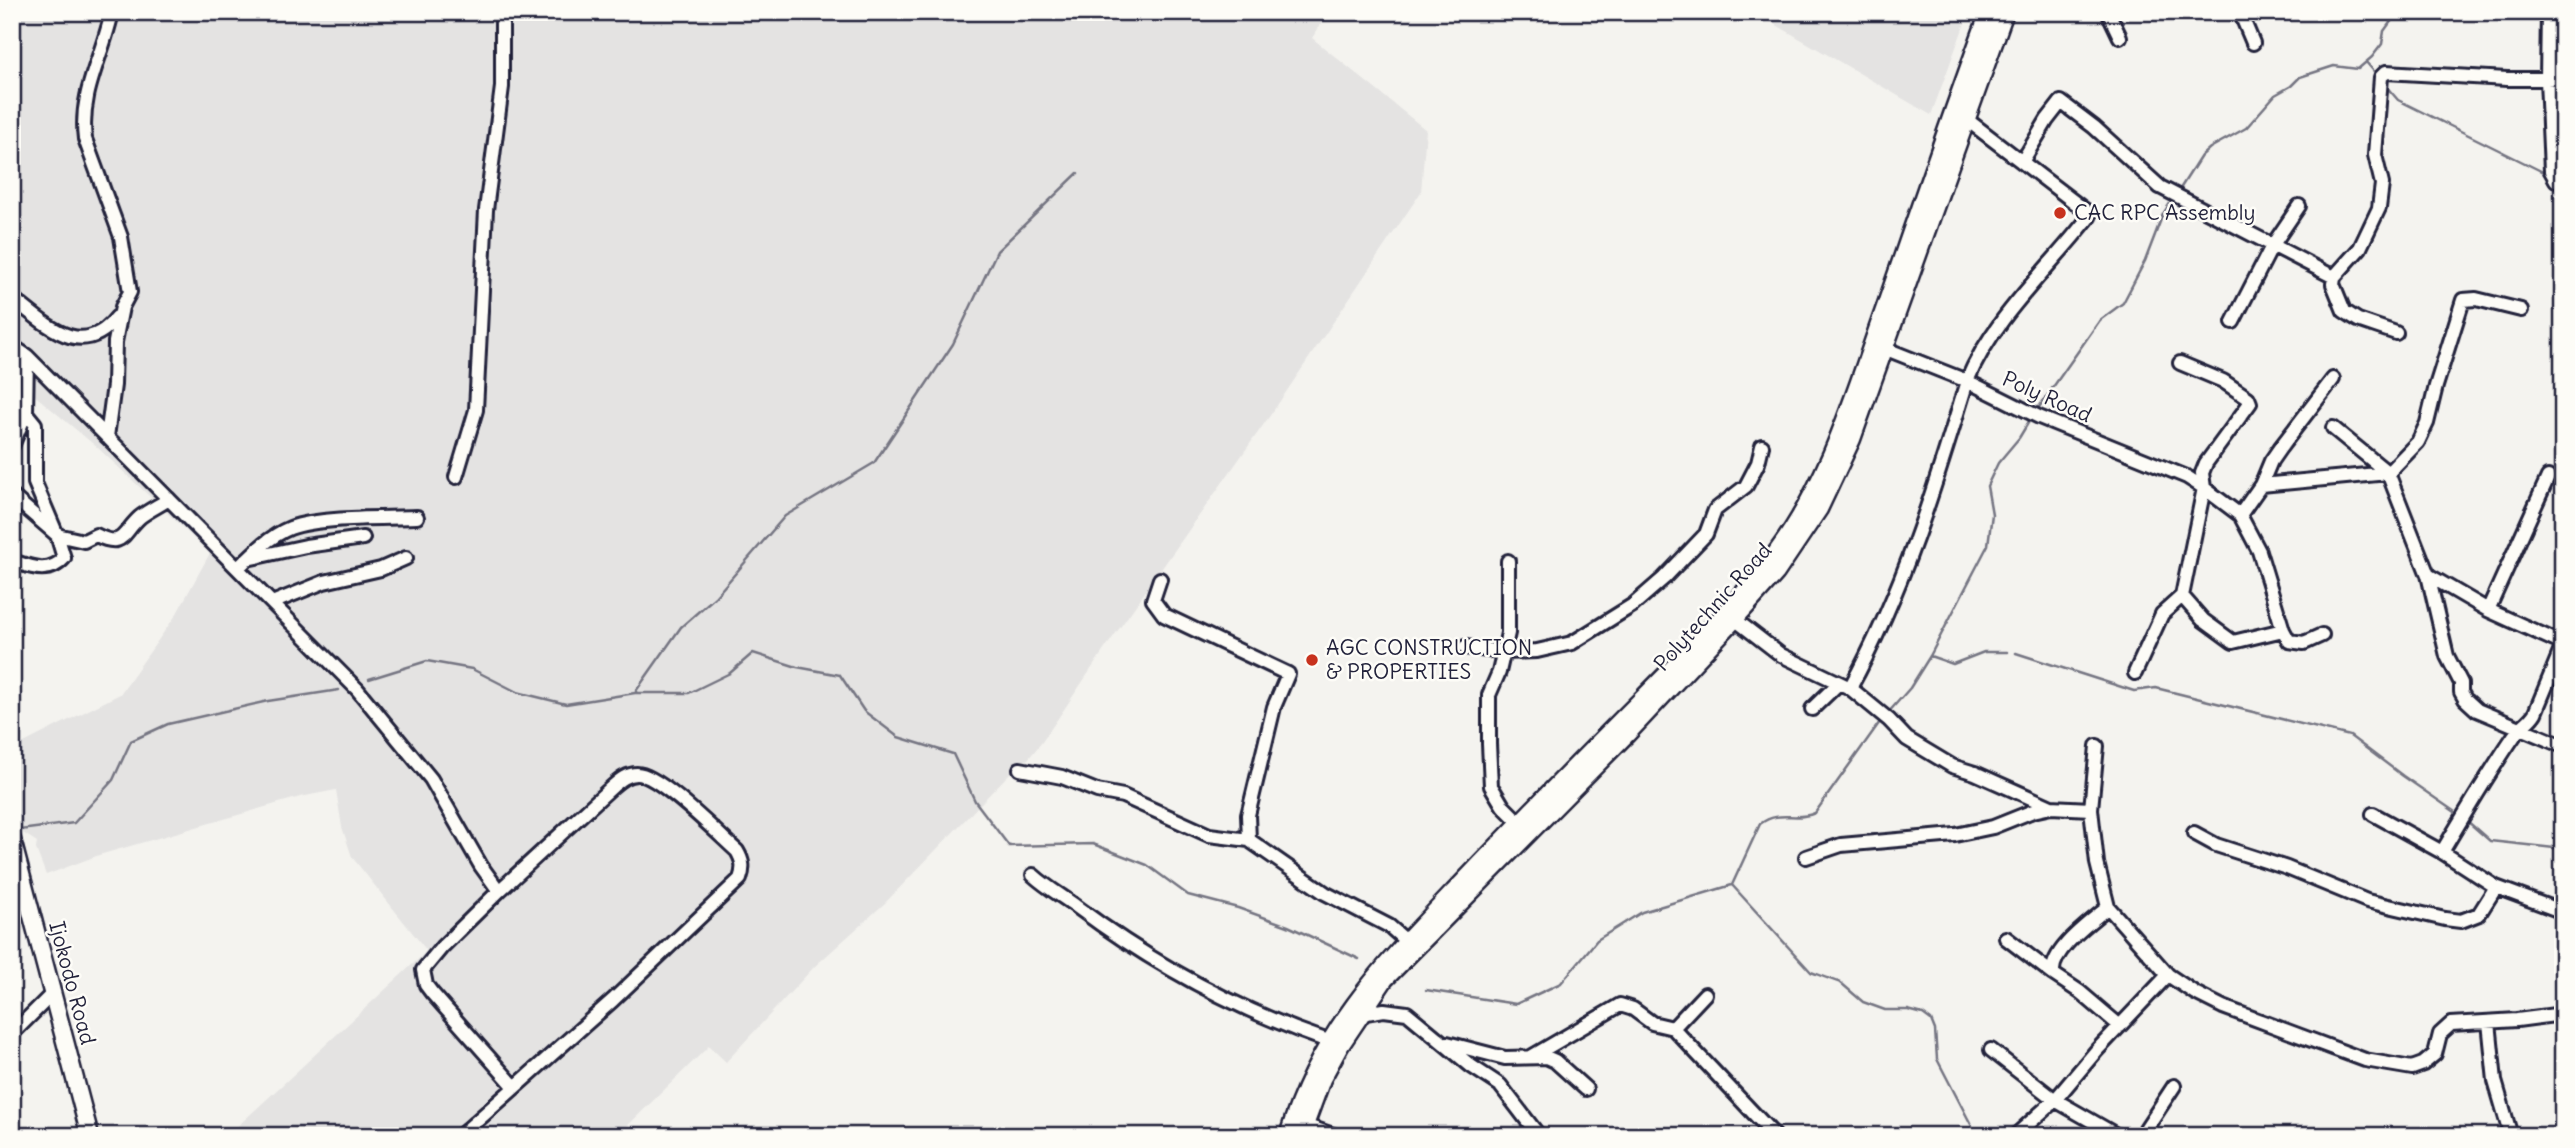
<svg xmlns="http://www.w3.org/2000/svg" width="2575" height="1148" viewBox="0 0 2575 1148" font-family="Delius,sans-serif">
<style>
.built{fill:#e4e3e2}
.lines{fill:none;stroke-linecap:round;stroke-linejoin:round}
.stream{stroke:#757582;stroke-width:2.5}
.minor-casing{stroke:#22223b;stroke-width:18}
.major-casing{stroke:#22223b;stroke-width:21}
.minor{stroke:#fdfcf7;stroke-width:12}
.major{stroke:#fdfcf7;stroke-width:16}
.poi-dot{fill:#c8321e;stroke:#fdfcf7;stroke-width:2.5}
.labels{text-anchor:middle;stroke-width:5;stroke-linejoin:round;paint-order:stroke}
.poi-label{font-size:21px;fill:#22223b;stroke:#fdfcf7;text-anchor:start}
.street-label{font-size:21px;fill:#22223b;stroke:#fdfcf7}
</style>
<rect width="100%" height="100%" fill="#f4f3ef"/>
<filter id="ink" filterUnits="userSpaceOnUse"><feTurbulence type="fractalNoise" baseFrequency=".0143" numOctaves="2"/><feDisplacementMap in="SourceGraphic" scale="14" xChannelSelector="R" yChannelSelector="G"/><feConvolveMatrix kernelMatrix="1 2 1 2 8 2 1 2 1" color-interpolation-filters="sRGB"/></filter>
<g filter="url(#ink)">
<path class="built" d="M12,12H1329L1312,38L1426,130L1421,192L1276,407L1104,650L1042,742L1028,759L1010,773L885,903L814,967L726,1062L709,1046L617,1136H227L427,951L352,857L342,827L336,790L300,797L99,855L46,875L36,849L37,842L23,833L12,813V749L120,694L176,615L210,553L98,448L38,398L12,380Z
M1754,12H1969L1931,115Z"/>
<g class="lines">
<path class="stream" d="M2366,62L2377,75
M2385,85L2398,100L2547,174
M2178,192L2201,156L2210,148L2246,128L2275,95L2291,86L2300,77L2334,66L2358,69L2372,57L2382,44L2384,31L2392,20L2393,12
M2037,410L2100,320L2123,303L2145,261L2163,214L2174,197
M2016,653L2134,691L2156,688L2350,736L2403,776L2458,814
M1930,656L1953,664L1984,652H2007
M369,679L427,661L472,669L517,692L566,704L635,693H689L730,673L753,653L797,667L840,675L864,711L898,737L953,754L975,801L1009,846L1093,844L1147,865L1188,895L1238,908L1288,926L1359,959
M636,691L681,627L715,597L785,516L874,463L953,344L997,251L1078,173
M1887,714L1910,688L1930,656L1988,545L1992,514L1987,486L1998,463L2019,438L2031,418
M2466,820L2490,841L2563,849
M12,831L74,823L113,780L131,741L168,724L268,701L339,690
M1732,885L1811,972L1841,983L1863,1002L1885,1010H1908L1923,1014L1931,1020L1935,1030L1937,1059L1977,1136
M1426,990L1516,1004L1561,983L1597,940L1642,912L1732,885L1760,824C1780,809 1795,822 1815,813L1882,719"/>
<g class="minor-casing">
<path id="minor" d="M2108,12L2120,37
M2240,12L2253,43
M2548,12L2547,79L2551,171L2556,180H2563
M2022,162L2047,120L2061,102L2094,127L2160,187L2334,277
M12,298C46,324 81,362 117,317
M2233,322L2272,246L2299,206
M2396,333L2358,320L2344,311L2333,284L2334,277L2360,248L2379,208L2382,184L2375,155L2381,77L2386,72L2507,79H2547L2563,77
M1876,345L1967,381L2039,417L2187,477L2204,488L2240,515L2259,551L2283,630L2289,641L2304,643L2322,635
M12,346L27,356L12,377
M27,356L357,689L431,779L481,866L499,891L613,786C620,780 627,774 637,774C659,774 718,834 737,851C743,861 744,868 740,879L613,1000L460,1136
M26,413L35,424V483L57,535L84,541L96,535C124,549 122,533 140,517C149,510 160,505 169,499
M2333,428L2388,473L2428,575L2447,656L2461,683V692L2465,699L2477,710L2563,746
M107,437L114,385L115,342L122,307L130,292L121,237L85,139C79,92 103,56 112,12
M12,446L26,413L27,356
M456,477L476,410L486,210L502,87V12
M2261,485L2388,473L2418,442L2427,423L2436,386L2463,300L2476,299L2521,310
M12,496L57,535L64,558C49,575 31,567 12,561
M2240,515L2261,485L2271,461L2280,448L2333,379
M247,559L306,546L363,538
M1508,561V633L1499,672L1489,695V744L1491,786L1503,806L1520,823
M238,568C253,553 270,536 290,528C319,517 385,518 417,517
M2428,575L2488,610L2563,644
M1160,579L1153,600L1164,615L1288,674L1274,707L1248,815L1249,840
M2182,596L2203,620L2233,642L2283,630
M272,603L324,582L381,569L406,558
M2488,610L2548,477
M1728,614L1781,655L1850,688L1889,720L1907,739L1952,766L1975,773L2051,807L2091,809
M1465,647L1504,652L1537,651L1572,643L1633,605L1664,578L1706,534L1715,510L1746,486L1758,463L1762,446
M2135,673L2162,614L2182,596L2204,488L2202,473L2206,463L2250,403L2248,398L2223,381L2180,363
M1850,688C1903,591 1935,487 1967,381C1993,318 2047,271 2089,217L2086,211L1966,119
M1812,709L1839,683
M2097,746L2091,809L2097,863L2108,907L2168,975L2195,993L2223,1007L2365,1060L2412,1068L2423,1064L2435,1054L2440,1034L2451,1024L2517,1020L2563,1014
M1020,769L1062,777L1097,791L1123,796L1209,835L1249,840L1325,893L1389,926L1406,941
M2373,814L2442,852L2496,887L2563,912
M2194,833L2216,845L2287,868L2367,901L2445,919L2461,921L2479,914L2496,887
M2442,852C2465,813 2488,774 2514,736C2520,726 2529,723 2535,713L2563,645
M1806,857L1841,845L1955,835L1993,827L2033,811L2051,807
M1033,875C1046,887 1062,896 1077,907C1153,964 1238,1010 1328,1041
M499,891L442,947L423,970L426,985L432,993L515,1087
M2108,907C2091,922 2050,950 2053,974L2080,992L2120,1026
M2006,938L2053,974
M1361,1014L1384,1010L1407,1013L1471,1066L1500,1085L1539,1136
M2489,1022L2495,1081L2511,1136
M1673,1028L1705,994
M12,1034L53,993
M1447,1043L1505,1058L1546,1057L1555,1061L1586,1089
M1991,1050L2055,1100L2118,1136
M1531,1057L1620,1005L1633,1009L1652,1023L1673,1028L1775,1136
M1304,1125L1336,1136
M2015,1136L2055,1100L2097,1050L2168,975
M2141,1136L2174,1086"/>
</g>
<g class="major-casing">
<path id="major" d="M12,840L90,1136
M1288,1136C1321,1027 1387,962 1463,882C1522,820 1582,759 1643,698C1688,652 1737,605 1776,553C1829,482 1854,395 1883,313C1918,212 1952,112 1989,12
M1301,1136L1322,1079L1340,1046L1385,979L1627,734L1734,620L1776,573L1819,509L1852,439L2005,12"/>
</g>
<use href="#minor" class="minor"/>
<use href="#major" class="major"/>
</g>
</g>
<g class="poi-dot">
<circle cx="2060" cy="213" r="7"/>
<circle cx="1312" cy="660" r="7"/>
</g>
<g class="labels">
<g class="poi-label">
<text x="2074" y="220">CAC RPC Assembly</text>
<text x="1326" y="655">AGC CONSTRUCTION<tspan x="1326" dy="24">&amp; PROPERTIES</tspan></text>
</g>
<g class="street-label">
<text transform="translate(2047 397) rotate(24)" y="7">Poly Road</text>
<text transform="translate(1713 607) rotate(-48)" y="7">Polytechnic Road</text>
<text transform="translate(72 983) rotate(75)" y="7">Ijokodo Road</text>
</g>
</g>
<rect width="2575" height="1148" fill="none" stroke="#fdfcf7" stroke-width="42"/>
<rect x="21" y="21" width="2533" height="1106" fill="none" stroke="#22223b" stroke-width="2.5" filter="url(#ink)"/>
</svg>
